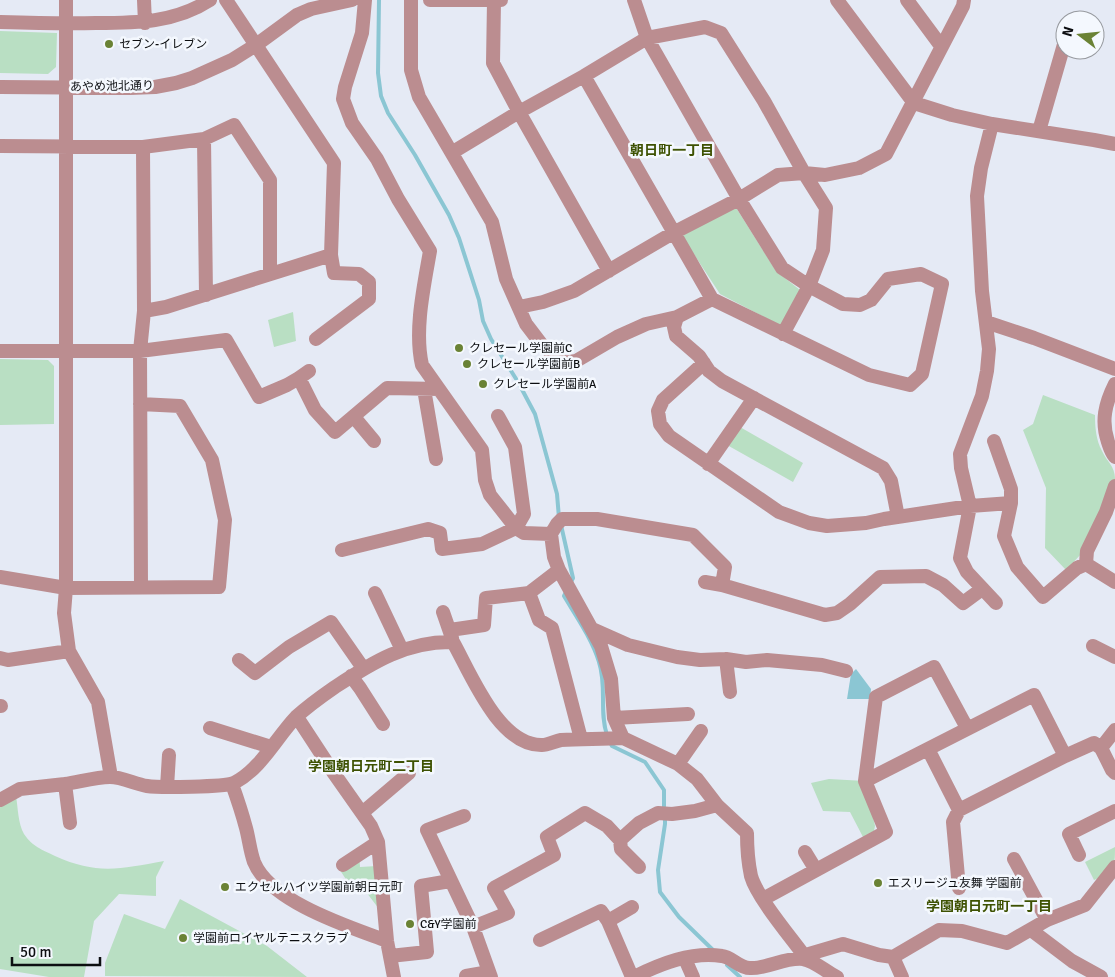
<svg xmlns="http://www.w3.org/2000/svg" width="1115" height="977" viewBox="0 0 1115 977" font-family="Signika,'Noto Sans JP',sans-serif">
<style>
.green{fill:#b9dfc3}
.water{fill:#8bc6d3}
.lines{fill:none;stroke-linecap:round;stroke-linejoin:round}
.stream{stroke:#8bc6d3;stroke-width:4}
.minor{stroke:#bb8d90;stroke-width:14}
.poi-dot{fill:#6a8235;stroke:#f4f8fe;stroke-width:2}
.labels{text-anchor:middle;stroke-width:5;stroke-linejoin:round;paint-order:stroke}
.poi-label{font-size:12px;fill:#0c0e11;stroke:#f4f8fe;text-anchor:start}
.street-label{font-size:12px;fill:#0c0e11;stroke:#f4f8fe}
.neighbourhood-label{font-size:14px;font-weight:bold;fill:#3e5203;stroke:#f4f8fe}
</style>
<rect width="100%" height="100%" fill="#e5eaf5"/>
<path class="green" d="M0,31L57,33L56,67L48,74L0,73Z
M735,206L776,271L800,290L781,326L720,294L682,236Z
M293,312L296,341L274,347L268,320Z
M0,359L48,360L54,366V424L0,425Z
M1043,395L1095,415C1095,427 1096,440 1102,451C1107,462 1115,466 1115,479L1083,552L1066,570L1045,548L1046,488L1023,430L1033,424Z
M740,427L803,463L793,482L727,445Z
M829,779L865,781L875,826L874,831L863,837L850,812L823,811L811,783Z
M16,796C18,808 18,824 24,834C33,847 41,849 55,856C97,875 120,869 164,861L156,877V896L119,894L94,921L84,977H49L0,969V804Z
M1115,847C1115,869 1114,872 1094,880L1085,862Z
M359,851L360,867L377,866L379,909L357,880L347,881L336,864Z
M180,899L267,946L307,977L105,976V963L124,914L165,929Z"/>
<path class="water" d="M856,669L871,689L870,699H847L851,674Z"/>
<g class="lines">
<path class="stream" d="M379,0L378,73L381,96L388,113L415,155L449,215L459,238L479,300L483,321L491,339L518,382L535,414L557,494L559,518
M561,525L573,578L570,584
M567,590L564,596C576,616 592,639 599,662C607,686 599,712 607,735
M610,742L612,746L645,762L664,790V810
M665,817V824L658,870L660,892L679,917L714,951
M727,965L740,977"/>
<path class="minor" d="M66,0V588L64,613L69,651L98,702L111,777
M144,0L145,23
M226,0L334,163L331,255L334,273L359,274L369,282V299L316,339
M365,0L362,33L345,87L343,99L352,123L377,159L398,199L430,251C424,286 414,330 422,365L482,450L485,480L490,495L516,528L524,533L551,534
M411,0V70L419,97L492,222L506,279L526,324L542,345L564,363L576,361L617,337L646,324L677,317L712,299
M430,0H501
M837,0L914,103L952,115L992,124L1094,140L1115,144
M907,0L941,46
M494,1L493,63L519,112L609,271
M0,22C32,23 64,24 96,23C136,23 175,23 210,0
M584,76L712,299L869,375L910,385L922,374L942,284L921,274L888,279L871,300L860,305L843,304L809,286L782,268L739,199L647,38L634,0
M0,87L130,88L155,87L176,83L192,78L232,60L256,45L297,15L311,9L352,0
M992,124L981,168L977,196L982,291L989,349L987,371L982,396L960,454L961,468L970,506L960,558L967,572L996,603
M1039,131L1065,41
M204,139L206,295
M0,146L143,147L204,139L234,125L270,180V274
M453,152L519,112L584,76L647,38L705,27L721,33L764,101L804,173L826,208L823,250L809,286L783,334
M519,307L543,302L574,291L673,233L739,199L778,175L804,173L825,175L859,168L886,154L963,6L964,0
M144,311L166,307L331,255
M677,317L674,327L676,336L699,356L709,371L722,381L883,468L891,481L898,517
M986,322L1034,338L1115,369
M0,351H140L226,340L259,397L287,385L299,378L315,410L335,432L387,388L439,389
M704,363L663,400L658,411L660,424L669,436L779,512L809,523L827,526L866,523L884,519L970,506L1011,503L1004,536L1017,567L1043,597L1077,568L1086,564L1087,551L1106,512L1115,486
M299,378L309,371
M1115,384C1105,404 1101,421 1108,442C1110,448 1111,452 1115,457
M424,389L436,459
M354,417L374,441
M994,441L1011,489V503
M708,464L754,398
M342,550L428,529L440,533L442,549L482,544L516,528L524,514L515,447L498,416
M1086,564L1115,582
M0,577L66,588L219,587L225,520L212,460L180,406L140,404
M705,582L722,585
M141,587L140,351L144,311L143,147
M375,593L402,650
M529,593L539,620L552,628L581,739
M443,612L452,638
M592,629L628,645L677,657L700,660L726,659L746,662L767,660L822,665L846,671
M450,630L484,625L486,598L529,593L559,570
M1093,646L1115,657
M0,658L8,660L69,651
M726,659L730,692
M239,660L255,673L289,647L331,622L363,668
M351,676L360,688L383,724
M0,706H1
M297,717L333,772L371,826L378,842L387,941L394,977
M614,718L688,714
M210,728L271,747
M1115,730L1101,748L1112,770L1115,773
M928,749L959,810
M678,764L701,731
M865,781L1034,695L1065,756
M232,784C237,798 242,813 246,828C249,839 250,851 254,862C270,902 350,927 387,941
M167,787L169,755
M0,800L20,789L65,784
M362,813L409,773
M464,816L427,830L473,927L491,977
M70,823L65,784C79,782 96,777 110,777C122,777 135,784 147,786C159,788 225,787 234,783C261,769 276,738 296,717C308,706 322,696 335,687C373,662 407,641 453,642C471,674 499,746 542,745C548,745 555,741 561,740C581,739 602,739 623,738
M620,840L621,849L639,867
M805,852L816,870
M1079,855L1069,834L1115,811
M1014,859L1047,920
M343,865L378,842
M959,888L953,822L959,810L1065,756L1094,743L1101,748
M763,899L886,832L865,781L876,697L934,667L967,728
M608,921L632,907
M473,927L508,913L494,888L554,855L547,837L585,813L607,826L620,840L639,823L658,813L672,814L695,811L717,805
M1031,930L1072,961L1101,977
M540,940L601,911L608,921L632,977
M390,956L427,952L421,886L450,881
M893,957L902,977
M685,959L693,977
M803,959V954C789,935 757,897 751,876C748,862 747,847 747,833L717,805L697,779L678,764L623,738L614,718L611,679L601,646L559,570L554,557L551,534L557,524L562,519H597L693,535L725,567L722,585L825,615L837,613L850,604L880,577L926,576L943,585L963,603L982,589
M803,959L809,954L843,944L879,955L893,957L939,930L962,931L1007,943L1047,920L1085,905L1115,867
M466,976L489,972
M634,977C660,964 692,951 722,956C732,957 739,968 750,968C767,969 785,957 803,959C815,961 826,972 837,977"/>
</g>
<g class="poi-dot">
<circle cx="109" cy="44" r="5"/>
<circle cx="459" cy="348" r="5"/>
<circle cx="467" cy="364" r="5"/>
<circle cx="483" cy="384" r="5"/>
<circle cx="878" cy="883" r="5"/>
<circle cx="225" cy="887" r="5"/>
<circle cx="410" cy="924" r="5"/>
<circle cx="183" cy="938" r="5"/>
</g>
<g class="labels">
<g class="poi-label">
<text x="119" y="48">セブン-イレブン</text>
<text x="469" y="352">クレセール学園前C</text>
<text x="477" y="368">クレセール学園前B</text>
<text x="493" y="388">クレセール学園前A</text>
<text x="888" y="887">エスリージュ友舞 学園前</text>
<text x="235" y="891">エクセルハイツ学園前朝日元町</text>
<text x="420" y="928">C&amp;Y学園前</text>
<text x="193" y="942">学園前ロイヤルテニスクラブ</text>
</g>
<g class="street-label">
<text transform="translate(112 86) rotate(-1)" y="4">あやめ池北通り</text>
</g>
<g class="neighbourhood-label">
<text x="672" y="155">朝日町一丁目</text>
<text x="371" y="771">学園朝日元町二丁目</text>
<text x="989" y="911">学園朝日元町一丁目</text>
</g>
</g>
<g transform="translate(1080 35) rotate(286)"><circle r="24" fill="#f4f8fe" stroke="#979a9f"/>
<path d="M0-4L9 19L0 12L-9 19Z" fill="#6a8235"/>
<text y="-8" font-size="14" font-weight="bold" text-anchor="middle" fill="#0c0e11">N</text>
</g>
<path d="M12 957v8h88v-8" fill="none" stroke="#0c0e11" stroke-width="2.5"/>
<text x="20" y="957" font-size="15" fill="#0c0e11" stroke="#f4f8fe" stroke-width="4" paint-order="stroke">50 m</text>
</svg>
